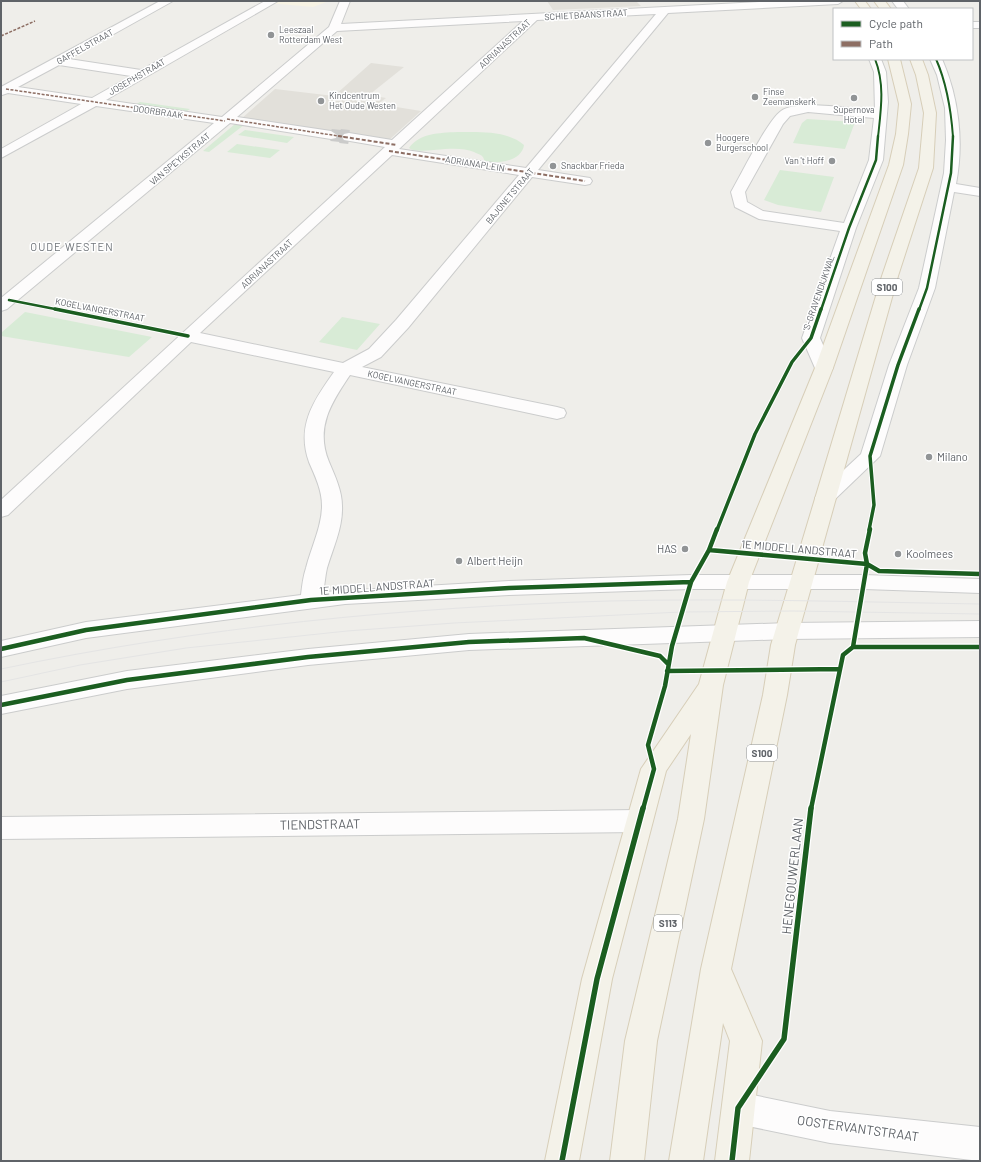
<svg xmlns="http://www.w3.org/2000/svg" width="981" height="1162" viewBox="0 0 981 1162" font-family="Barlow,sans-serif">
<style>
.commercial{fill:#f7f3e4}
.education{fill:#e2e0da}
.green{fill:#d8ebd6}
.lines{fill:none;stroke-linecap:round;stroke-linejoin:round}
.minor-tunnel-far1{stroke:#cbcbca;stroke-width:12;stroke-dasharray:12 6;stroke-linecap:butt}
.minor-tunnel{stroke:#cbcbca;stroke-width:14;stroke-dasharray:14 8;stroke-linecap:butt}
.minor-casing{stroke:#cbcccc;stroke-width:2}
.major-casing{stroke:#d7ceb8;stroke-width:2}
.minor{fill:#fdfcfc;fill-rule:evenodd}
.major{fill:#f4f2e9;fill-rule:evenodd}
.tram{stroke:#e4e4e4;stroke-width:1}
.quiet-far1{stroke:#8d6e63;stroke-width:1.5;stroke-dasharray:3 1.5;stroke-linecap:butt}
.quiet{stroke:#8d6e63;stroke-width:2;stroke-dasharray:4 2;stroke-linecap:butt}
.cycleway-far4-casing{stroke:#fff;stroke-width:3.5}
.cycleway-far3-casing{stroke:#fff;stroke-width:4}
.cycleway-far2-casing{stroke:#fff;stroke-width:5.5}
.cycleway-far1-casing{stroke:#fff;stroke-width:7}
.cycleway-casing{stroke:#fff;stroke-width:8}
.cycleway-far4{stroke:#1b5e20;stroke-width:2}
.cycleway-far3{stroke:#1b5e20;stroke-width:2.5}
.cycleway-far2{stroke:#1b5e20;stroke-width:3.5}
.cycleway-far1{stroke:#1b5e20;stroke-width:4.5}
.cycleway{stroke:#1b5e20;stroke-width:5.5}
.poi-dot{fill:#919496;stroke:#fff;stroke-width:1.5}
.labels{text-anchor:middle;stroke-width:3;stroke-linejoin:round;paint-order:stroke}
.far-street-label{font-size:9px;fill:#5f6368;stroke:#fff}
.far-poi-label{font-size:9px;fill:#5f6368;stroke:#fff;text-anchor:start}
.shield{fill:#fff;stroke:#8f9295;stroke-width:1}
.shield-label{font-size:10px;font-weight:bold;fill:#5f6368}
.far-quarter-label{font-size:11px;letter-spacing:1px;fill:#70757a;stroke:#fff}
.poi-label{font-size:11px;fill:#5f6368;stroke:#fff;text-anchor:start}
.street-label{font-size:11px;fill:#5f6368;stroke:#fff}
.near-street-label{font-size:13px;fill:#5f6368;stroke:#fff}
</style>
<rect width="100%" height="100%" fill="#efeeea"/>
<path class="commercial" d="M259,1H329L313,7L257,2Z"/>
<path class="education" d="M547,1H636L641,6L553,10Z
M371,63L404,67L369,95L386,98L378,104L421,111L389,140L241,119L275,89L334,96Z"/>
<path class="green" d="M140,102L190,109L184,113L134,105Z
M807,119L855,122L845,149L793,143L802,123Z
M235,124L244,125L209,152L203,151Z
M245,130L294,137L287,143L238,135Z
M457,132C478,132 507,130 524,145C522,161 498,164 485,162C484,160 484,158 482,156C481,155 476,153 474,152C454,143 417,156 409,148C420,133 439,133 457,132Z
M237,144L280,150L270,158L227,152Z
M780,170L834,177L821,212L778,205L764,200Z
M25,312L152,337L129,357L1,336V333Z
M342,317L380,324L357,350L319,342Z"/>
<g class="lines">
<path class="minor-tunnel-far1" d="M331,135L349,137"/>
<path class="minor-tunnel" d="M340,136L349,137"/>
<g class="minor-casing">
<path id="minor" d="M160,1H173L69,59L141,70L265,1H278L106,100L222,117L329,27L340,1H350L341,24L780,1H843L838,4L668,13L538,170L590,178L592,181L590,184L585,185L532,177L408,328L381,357L362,367L557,407L564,409L566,413L564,417L557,419L350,375C331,403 315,428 329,462C335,476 342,491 342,506C343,527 333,548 327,568C325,576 325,584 323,592L509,581L691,575H864L980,579V593L864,589H691L509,595L345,604L86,638L1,657V641L86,622L301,595C302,586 303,577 306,568C311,548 322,526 322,506C322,490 315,476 309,462C296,426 314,400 334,372L191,342L8,515L1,517V500L385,147L344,140L342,137L344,134L349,133L392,140L523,21L337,31L237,117L331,131L337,135L336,138L331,139L230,123L7,309L1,311V298L214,123L96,106L1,158V149L81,104L8,93L2,95L1,87ZM656,14L526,168L399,149L537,20ZM59,65L131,76L92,98L18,87ZM392,155L519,175L396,320L369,349L343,363L200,333Z
M892,1H903L909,9H898Z
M972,22H980V28H972Z
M869,59H881L886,72L888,102L883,160L856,228L820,338L833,368L830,372L824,373L818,372L815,368L802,338L840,231L759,219L735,207L731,192C741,175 767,121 781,111C797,99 854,109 875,111L874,72ZM808,112L874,118L869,160L844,223L763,211L747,202L745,192L783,124L790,116Z
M930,59H942C959,98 964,142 956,184L980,188V196L954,192L935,288L907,365L880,456L832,502L825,504L818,502L815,498L818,494L861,454L889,365L919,288L944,173L946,140L945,108L937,75Z
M980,621V637L788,639L469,650L308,665L127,689L1,714V696L127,671L308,649L469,634L788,623Z
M639,810L648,813L652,821L648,829L639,832L1,839V817Z
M738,1092L830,1111L980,1127V1161L830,1143L738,1124L726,1119L722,1108L726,1097Z"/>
</g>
<g class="major-casing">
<path id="major" d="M855,1H865L871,9H861Z
M874,1H885L891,9H880Z
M888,59H900L911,104L908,134L903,165L833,368L749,582L723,685L704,819L657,1041L644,1161H610L625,1041L678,819L691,734L666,771L612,979L579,1161H545L582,979L641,769L699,684L727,582L815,368L889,165L896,134L899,104Z
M910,59H922L928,75L936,113L933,168L898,276L795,645L787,695L731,969L762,1041L749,1161H715L730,1041L723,1023L703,1161H669L701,969L763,695L771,645L882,276L919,168L924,113L916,75Z"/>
</g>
<use href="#minor" class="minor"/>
<use href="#major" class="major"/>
<path class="tram" d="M1,669C201,627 405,607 609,601C733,598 857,602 980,604
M1,682L80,665L186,648L347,631L454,623L681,612L793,611L980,614"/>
<path class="quiet-far1" d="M1,36L35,21
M6,89L225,121
M227,119L345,137"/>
<path class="quiet" d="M338,136L397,145
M389,151L585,181"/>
<g class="cycleway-far4-casing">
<path id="cycleway-far4" d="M875,59C885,84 881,110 878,137
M936,59C947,84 951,109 953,137"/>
</g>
<g class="cycleway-far3-casing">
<path id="cycleway-far3" d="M9,300L60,310
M821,310L849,228L876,160L878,136
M919,310L927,288L951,173L953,136"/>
</g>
<g class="cycleway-far2-casing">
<path id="cycleway-far2" d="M55,309L188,336
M717,530L755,434L792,362L811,338L821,309
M869,530L874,505L870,456L898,365L919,309"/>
</g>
<g class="cycleway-far1-casing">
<path id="cycleway-far1" d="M709,550L867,564L879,571L980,574
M853,647H980
M1,649L86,630L311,600L509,588L691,582
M667,671L840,669
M1,705L127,680L308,657L469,642L584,638L660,656L668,664
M643,809L654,769L648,745L665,686L672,646L691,582L709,550L717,529
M811,809L843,655L853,647L867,564L865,553L870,529"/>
</g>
<g class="cycleway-casing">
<path id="cycleway" d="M562,1161L597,979L643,808
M732,1161L738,1108L784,1039L811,808"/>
</g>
<use href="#cycleway-far4" class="cycleway-far4"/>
<use href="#cycleway-far3" class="cycleway-far3"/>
<use href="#cycleway-far2" class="cycleway-far2"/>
<use href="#cycleway-far1" class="cycleway-far1"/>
<use href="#cycleway" class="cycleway"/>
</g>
<g class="poi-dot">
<circle cx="271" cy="35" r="4"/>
<circle cx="755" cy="97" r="4"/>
<circle cx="854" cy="98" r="4"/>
<circle cx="321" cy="101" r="4"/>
<circle cx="708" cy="143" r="4"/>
<circle cx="832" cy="161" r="4"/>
<circle cx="553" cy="166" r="4"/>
<circle cx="929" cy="457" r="4"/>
<circle cx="685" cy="549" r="4"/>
<circle cx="898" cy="554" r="4"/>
<circle cx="459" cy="561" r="4"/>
</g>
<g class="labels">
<g class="far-street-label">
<text transform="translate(586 15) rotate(-3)" y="3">SCHIETBAANSTRAAT</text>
<text transform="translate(505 44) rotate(-43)" y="3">ADRIANASTRAAT</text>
<text transform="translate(85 47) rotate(-29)" y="3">GAFFELSTRAAT</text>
<text transform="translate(137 77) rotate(-30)" y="3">JOSEPHSTRAAT</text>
<text transform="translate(158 112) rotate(8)" y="3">DOORBRAAK</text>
<text transform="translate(180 159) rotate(-40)" y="3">VAN SPEYKSTRAAT</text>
<text transform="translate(475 164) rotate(9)" y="3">ADRIANAPLEIN</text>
<text transform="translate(510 196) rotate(-50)" y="3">BAJONETSTRAAT</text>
<text transform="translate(267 264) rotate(-43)" y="3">ADRIANASTRAAT</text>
<text transform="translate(819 293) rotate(-71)" y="3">'S-GRAVENDIJKWAL</text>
<text transform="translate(100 310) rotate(11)" y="3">KOGELVANGERSTRAAT</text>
<text transform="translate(412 383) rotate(12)" y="3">KOGELVANGERSTRAAT</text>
</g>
<g class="far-poi-label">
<text x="279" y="33">Leeszaal<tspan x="279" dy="10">Rotterdam West</tspan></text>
<text x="763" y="95">Finse<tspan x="763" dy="10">Zeemanskerk</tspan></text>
<text x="329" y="99">Kindcentrum<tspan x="329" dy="10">Het Oude Westen</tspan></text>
<text x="854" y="113" text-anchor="middle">Supernova<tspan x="854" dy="10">Hotel</tspan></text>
<text x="716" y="141">Hoogere<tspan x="716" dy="10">Burgerschool</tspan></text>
<text x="824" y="164" text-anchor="end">Van 't Hoff</text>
<text x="561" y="169">Snackbar Frieda</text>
</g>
<g class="shield">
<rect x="872" y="279" width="30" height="16" rx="3"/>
<rect x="747" y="745" width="30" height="16" rx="3"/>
<rect x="654" y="915" width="28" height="16" rx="3"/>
</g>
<g class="shield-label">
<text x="887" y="291">S100</text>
<text x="762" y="757">S100</text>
<text x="668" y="927">S113</text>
</g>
<g class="far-quarter-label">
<text x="72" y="251">OUDE WESTEN</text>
</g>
<g class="poi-label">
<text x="937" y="461">Milano</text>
<text x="677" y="553" text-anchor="end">HAS</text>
<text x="906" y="558">Koolmees</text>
<text x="467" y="565">Albert Heijn</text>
</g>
<g class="street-label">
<text transform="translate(799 549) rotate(5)" y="4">1E MIDDELLANDSTRAAT</text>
<text transform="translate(377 587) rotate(-4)" y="4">1E MIDDELLANDSTRAAT</text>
</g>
<g class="near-street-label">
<text transform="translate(320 824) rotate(-1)" y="5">TIENDSTRAAT</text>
<text transform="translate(792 876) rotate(-84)" y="5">HENEGOUWERLAAN</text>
<text transform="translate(858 1128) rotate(8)" y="5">OOSTERVANTSTRAAT</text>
</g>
</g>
<rect width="981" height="1162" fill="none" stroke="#5f6368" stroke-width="4"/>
<rect x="833" y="8" width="140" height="52" fill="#ffffff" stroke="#bfc1c3"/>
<rect x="841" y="21" width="20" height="6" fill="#1b5e20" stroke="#bfc1c3"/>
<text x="869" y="28" font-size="12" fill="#5f6368">Cycle path</text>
<rect x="841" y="41" width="20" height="6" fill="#8d6e63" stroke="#bfc1c3"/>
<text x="869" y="48" font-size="12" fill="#5f6368">Path</text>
</svg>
